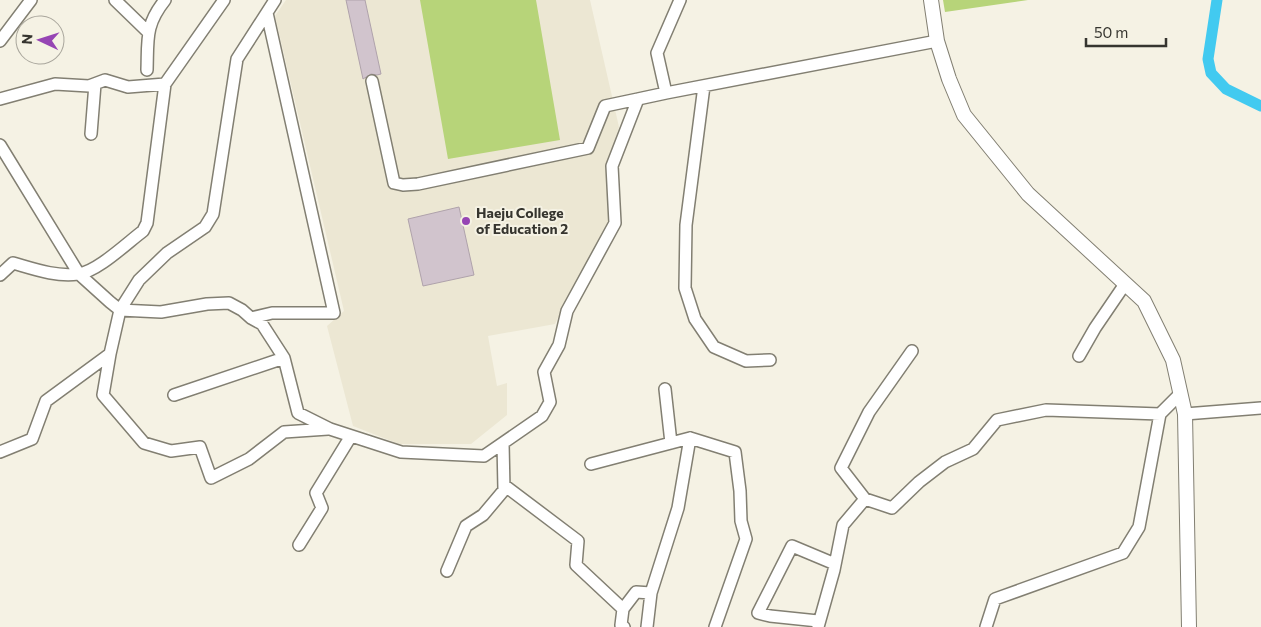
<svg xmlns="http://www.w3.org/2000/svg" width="1261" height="627" viewBox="0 0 1261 627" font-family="Commissioner,sans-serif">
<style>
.built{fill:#ece7d3}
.green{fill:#b7d479}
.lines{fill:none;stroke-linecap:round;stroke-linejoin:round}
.canal{stroke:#42caf0;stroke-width:11}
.building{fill:#d1c4cd;stroke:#afa2ab}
.minor-casing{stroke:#827f72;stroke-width:14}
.major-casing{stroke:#827f72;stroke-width:16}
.minor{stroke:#fff;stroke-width:11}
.major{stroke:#fff;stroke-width:14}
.poi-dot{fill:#9645b4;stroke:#f5f2e4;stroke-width:2}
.labels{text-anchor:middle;stroke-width:4;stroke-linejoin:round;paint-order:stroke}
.poi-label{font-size:14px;font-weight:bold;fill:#36352f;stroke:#f5f2e4;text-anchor:start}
</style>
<rect width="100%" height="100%" fill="#f5f2e4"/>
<path class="built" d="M286,0H590L619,127L608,164L609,225L572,289L555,324L488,336L497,386L507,383V415L471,444H399L353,426L327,326L344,311L275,16Z"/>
<path class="green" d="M420,0H536L560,140L448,159Z
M943,0H1028L945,12Z"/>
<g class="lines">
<path class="canal" d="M1217,0L1208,59L1211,73L1226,89L1261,106"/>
</g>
<path class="building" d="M346,0H365L381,74L377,75L371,74L363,79Z
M459,207L474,275L423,286L408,219Z"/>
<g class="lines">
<g class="minor-casing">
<path id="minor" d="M115,0L148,32
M0,41L31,0
M147,70C148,39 145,25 165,0
M372,81L394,183L403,185L418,184L588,148L605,106L638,99
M704,86L686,225L685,288L695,319L714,347L746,361L770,360
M666,93L937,41
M0,99L55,84L89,86L105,80L128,87L165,84
M91,134L95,84
M0,145L79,274L110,302L120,310L161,312L207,304L229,303L242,310L251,318L262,324L284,358L298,413L330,429L401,452L484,456L542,416L550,402L544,372L559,345L567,311L615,223L612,166L638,99L666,93L657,53L680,0
M0,275L13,263C34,269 56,277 78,274C97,272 127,243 143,231L147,223L165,84L224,0
M251,318L272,313H334L267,13
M110,354L103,395L144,443L171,451L200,447L211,478L249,459L284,432L328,429
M1079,356L1095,328L1125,284
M665,389L671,443
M174,395L284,358
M1185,414L1261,408
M690,438L735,452L740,491L741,521L746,539L715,627
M0,452L32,439L46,401L110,354L120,310L139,280L167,253L205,227L213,214L237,59L275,0
M504,485L578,541L576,565L623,609L636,592L651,593L678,508L690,438L591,464
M865,499L841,468L869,412L912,351
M299,545L322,508L316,493L351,436
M447,571L466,526L483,515L504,490L503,443
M623,609L621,625L624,627
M818,621L770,616L758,613L792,546L835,564
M647,627L651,593
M818,627L834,570L843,525L865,499L892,508L919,482L945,462L973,449L997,420L1046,410L1160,414
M986,627L995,599L1123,553L1139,527L1160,414L1181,393"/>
</g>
<g class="major-casing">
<path id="major" d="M931,0L937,41L949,79L964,115L1028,194L1144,301L1173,360L1185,414L1189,627"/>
</g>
<use href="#minor" class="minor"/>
<use href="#major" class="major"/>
</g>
<circle class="poi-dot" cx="466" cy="221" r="5"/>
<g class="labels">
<g class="poi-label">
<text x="476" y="218">Haeju College<tspan x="476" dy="16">of Education 2</tspan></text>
</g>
</g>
<g transform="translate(40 40) rotate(274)"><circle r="24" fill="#f5f2e4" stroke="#a9a69c"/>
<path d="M0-4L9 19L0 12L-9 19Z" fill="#9645b4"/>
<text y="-8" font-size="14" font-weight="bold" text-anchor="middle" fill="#36352f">N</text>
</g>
<path d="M1086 38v8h80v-8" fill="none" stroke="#36352f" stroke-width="2.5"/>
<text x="1094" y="38" font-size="15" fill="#36352f" stroke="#f5f2e4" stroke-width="4" paint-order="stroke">50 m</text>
</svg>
